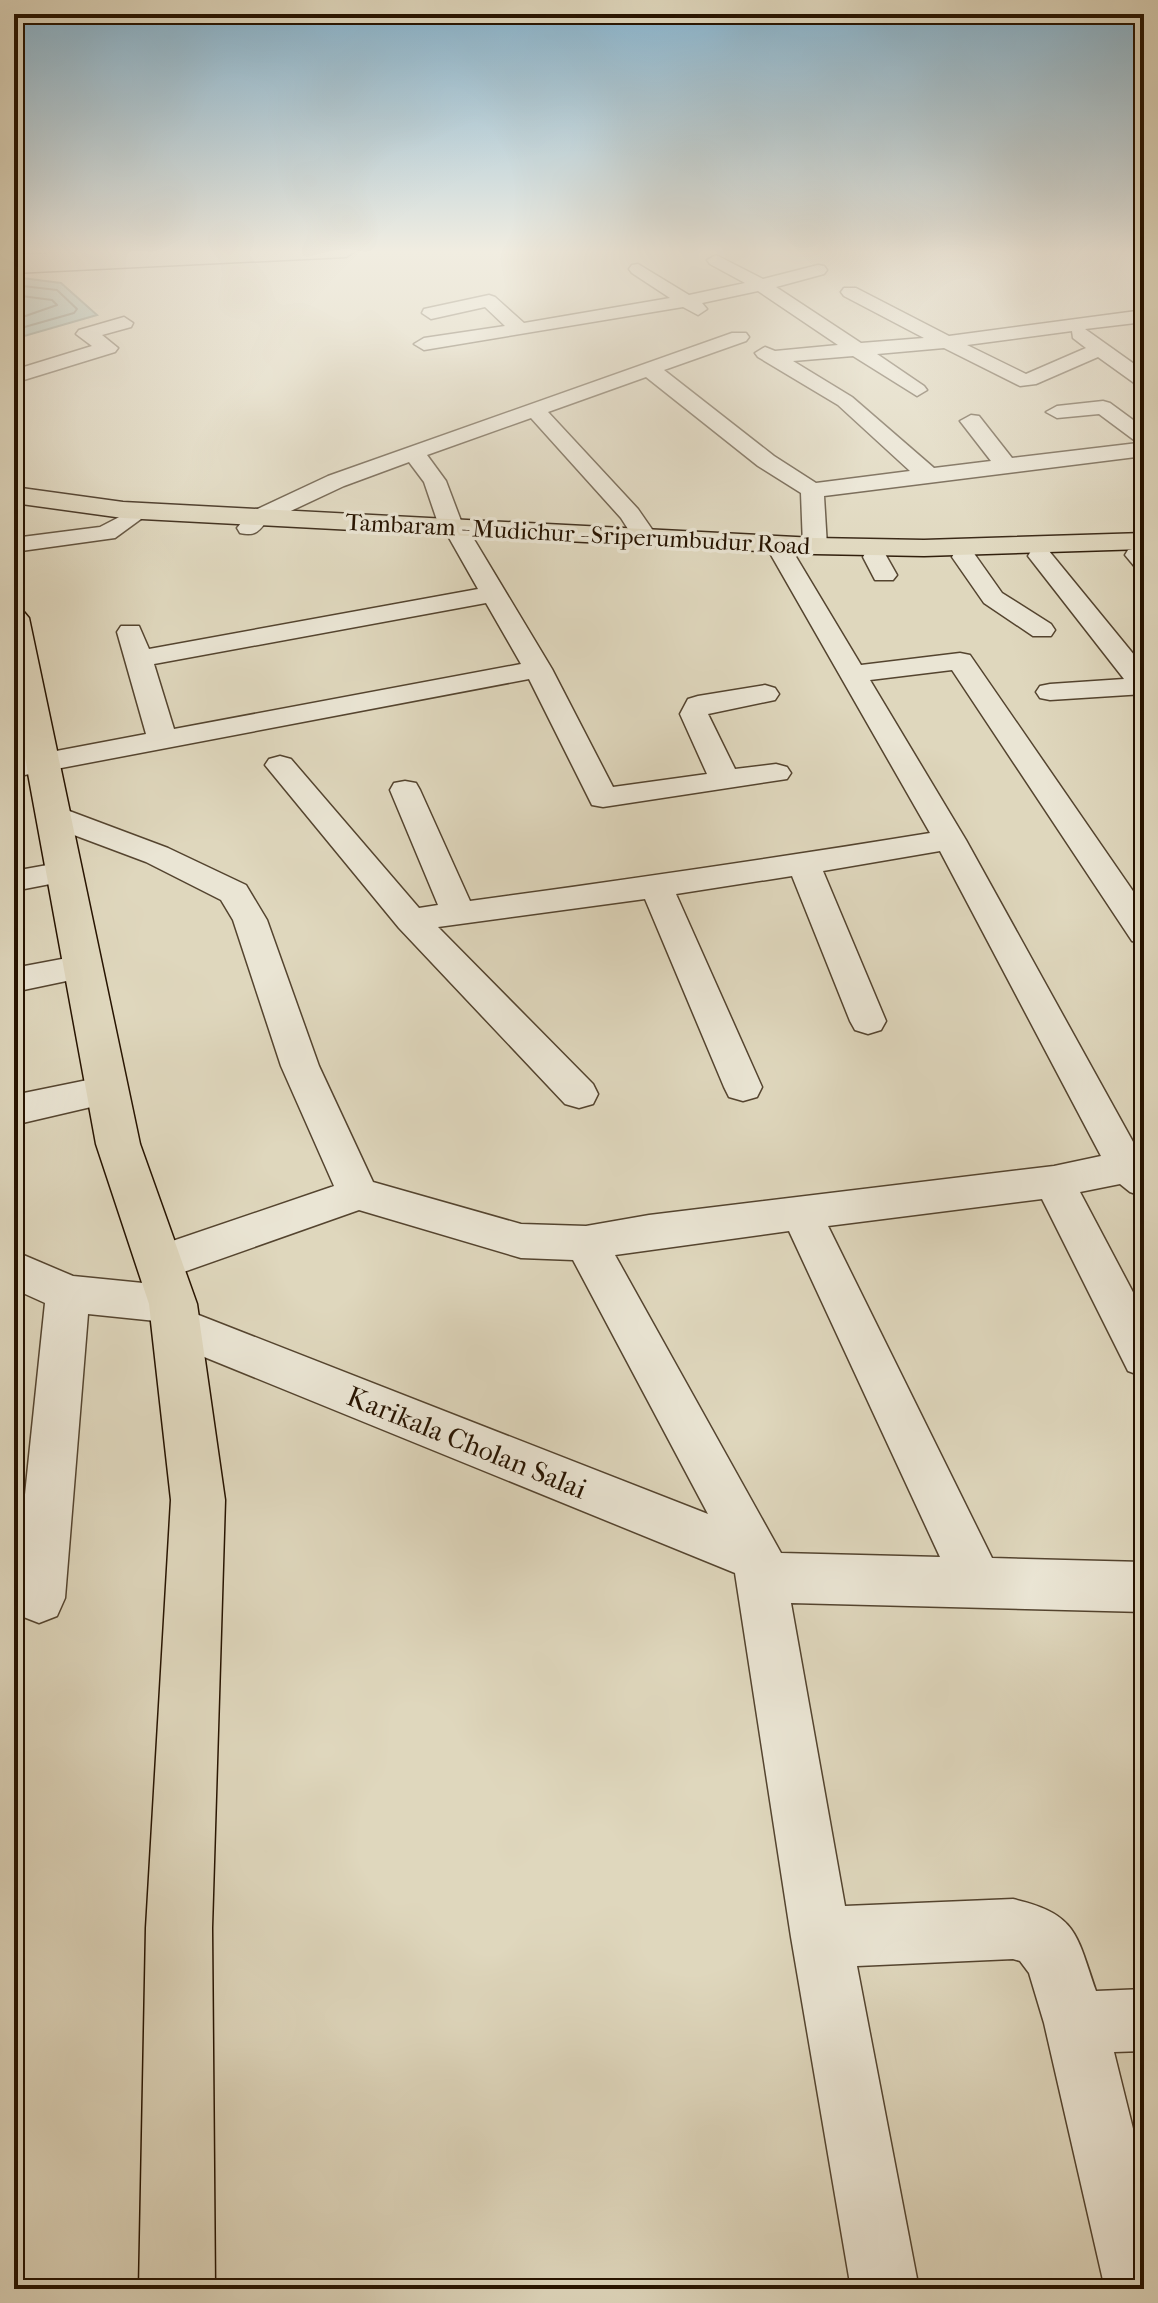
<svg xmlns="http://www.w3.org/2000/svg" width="1158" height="2303" viewBox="0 0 1158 2303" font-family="'IM FELL French Canon',serif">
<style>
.water{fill:#93b9b3;stroke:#67776b;stroke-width:2}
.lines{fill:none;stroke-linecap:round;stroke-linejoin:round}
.shore{stroke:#5c665a;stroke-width:2}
.minor-casing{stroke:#54442f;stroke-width:3}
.major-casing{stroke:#261300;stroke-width:3}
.highway-casing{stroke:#261300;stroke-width:3}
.minor{fill:#eae5d4;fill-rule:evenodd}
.major{fill:#dfd7bd;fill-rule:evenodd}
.highway{fill:#dfd7bd;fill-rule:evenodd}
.labels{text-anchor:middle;stroke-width:7;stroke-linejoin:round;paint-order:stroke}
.far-street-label{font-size:24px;fill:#261300;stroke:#eae5d4}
.street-label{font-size:28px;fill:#261300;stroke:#eae5d4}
</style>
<rect width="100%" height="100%" fill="#dfd7bd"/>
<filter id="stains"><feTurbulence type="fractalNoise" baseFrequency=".0025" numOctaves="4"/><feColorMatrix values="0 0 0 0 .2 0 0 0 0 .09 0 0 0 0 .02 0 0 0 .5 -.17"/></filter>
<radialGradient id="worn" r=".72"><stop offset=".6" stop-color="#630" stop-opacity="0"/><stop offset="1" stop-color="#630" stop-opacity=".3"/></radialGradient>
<path class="water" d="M14,277L61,283L97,315L14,339Z"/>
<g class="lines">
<path class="shore" d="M14,285L57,290L77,309L74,313L14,330
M14,295L52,300L57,305L14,320"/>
<g class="minor-casing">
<path id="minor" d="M716,255L763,279L818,265L824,266L827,270L824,274L776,287L861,343L924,338L844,296L841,292L844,288H856L949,336L1144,310V322L1085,329L1144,371V387L1137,385L1098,357L1036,384L1020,386L944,348L877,354L924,386L927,390L917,396L853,356L793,361L852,397L934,468L991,461L960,421L971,415L979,416L1012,458L1138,443L1099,414L1057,418L1046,412L1057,406L1103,401L1110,403L1144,428V456L824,496L827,546L824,551H806L803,546L801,493L758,466L646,377L548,412L638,509L656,535L653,540H635L621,518L531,418L427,455L446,481L463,526L461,529L469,531L472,536L552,669L613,787L707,774L680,714L688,699L698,696L765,685L775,688L779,694L775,700L708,714L735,769L776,764L787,767L791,773L787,779L603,807L592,805L529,679L14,777V759L146,734L117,632L121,626H139L149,649L478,589L448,536L450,533L442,531L439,526L424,482L409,462L344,486L265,523C258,533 253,536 240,533L237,528L249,513L328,476L732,333H746L749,337L746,341L664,370L774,456L816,483L910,471L838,405L758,357L755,353L765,347L775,351L838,345L758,291L702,303L707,309L698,315L683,307L424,350L414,344L424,338L505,326L485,307L431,319L422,313L424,309L489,295L495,297L524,323L670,298L632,273L629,269L632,265L638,264L689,295L745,283L710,264L707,260ZM1072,331L1073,338L1086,348L1026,374L967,345ZM486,603L521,664L174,729L154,664Z
M124,317L133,323L131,327L102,335L118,348L115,352L14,383V370L92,346L76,334L79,330Z
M129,512L137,514L141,519L115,538L14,552V538L100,527Z
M783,548L792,550L861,665L960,653L970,655L1144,907V944L1132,941L952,670L870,680L966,840L1137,1149L1144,1147V1197L1130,1192L1120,1184L1080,1192L1144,1313V1377L1128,1371L1042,1199L828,1226L992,1558L1144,1562V1612L791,1603L845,1906L1013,1899C1077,1914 1076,1933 1096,1991L1144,1989V2051L1114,2052L1144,2173V2289H1105L1044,2023L1029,1973L1020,1961L1013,1959L857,1966L919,2289H851L791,1937L735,1573L160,1339L154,1326L156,1321L88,1314L65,1598L57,1616L39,1623L21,1616L14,1600L45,1303L14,1289V1251L73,1276L173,1286L189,1291L195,1304L191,1312L708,1514L573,1260L521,1258L359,1210L161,1280L146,1274L140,1262L146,1250L334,1186L281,1066L233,920L221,900L146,862L42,823L37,816L42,809L53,807L64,809L168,848L246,885L267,920L319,1066L373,1182L521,1224L586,1226L649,1215L1054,1166L1101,1156L940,851L823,871L886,1021L881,1030L868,1034L855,1030L850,1021L792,876L676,894L762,1087L757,1097L743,1101L729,1097L724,1087L645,899L438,927L593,1084L598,1094L593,1104L579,1108L565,1104L399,928L265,765L269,759L280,756L291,759L419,908L438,905L390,790L394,783L405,781L416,783L420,790L470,901C624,880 776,858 930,833L771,555L774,550ZM789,1231L940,1557L781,1553L615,1255Z
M1137,548L1144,549V569L1135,567L1125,555L1128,550Z
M1040,549L1049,551L1144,667V694L1050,700L1040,698L1036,692L1040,686L1050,684L1124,679L1028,556L1031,551Z
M875,550L884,552L897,575L893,580H875L863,557L866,552Z
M964,550L973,552L1002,593L1051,624L1055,630L1051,636H1033L984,603L952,557L955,552Z
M64,862L76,865L80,872L76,879L14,891V871Z
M83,955L95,959L101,967L95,975L14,992V968Z
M107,1076L121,1080L126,1090L121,1100L14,1125V1095Z"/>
</g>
<g class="major-casing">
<path id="major" d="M228,251H355L346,257L14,273V261Z
M14,487L123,502L815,538L924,540L1144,533V549L924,556L815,554L123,518L14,503Z
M14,609L24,612L29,618L140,1144L197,1304L225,1500L212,1928L215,2289H139L146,1928L171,1500L149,1304L96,1144L14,697Z"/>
</g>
<g class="highway-casing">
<path id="highway" d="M100,251H224L215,257L14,267V255Z"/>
</g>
<use href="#minor" class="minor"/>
<use href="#major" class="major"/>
<use href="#highway" class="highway"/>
</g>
<linearGradient id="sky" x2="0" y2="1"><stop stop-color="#86b6d3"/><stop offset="0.44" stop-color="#f1ede1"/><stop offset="1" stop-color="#f1ede1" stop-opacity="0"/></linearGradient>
<rect width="1158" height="573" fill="url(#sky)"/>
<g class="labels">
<g class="far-street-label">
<text transform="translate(578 534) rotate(3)" y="8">Tambaram - Mudichur - Sriperumbudur Road</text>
</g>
<g class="street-label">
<text transform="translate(467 1442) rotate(22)" y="10">Karikala Cholan Salai</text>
</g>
</g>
<rect width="1158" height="2303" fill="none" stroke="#dfd7bd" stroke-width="48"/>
<rect x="16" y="16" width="1126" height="2271" fill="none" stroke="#261300" stroke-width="4"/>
<rect x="24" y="24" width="1110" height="2255" fill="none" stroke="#261300" stroke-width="2"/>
<rect width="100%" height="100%" filter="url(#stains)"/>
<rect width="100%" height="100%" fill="url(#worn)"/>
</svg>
